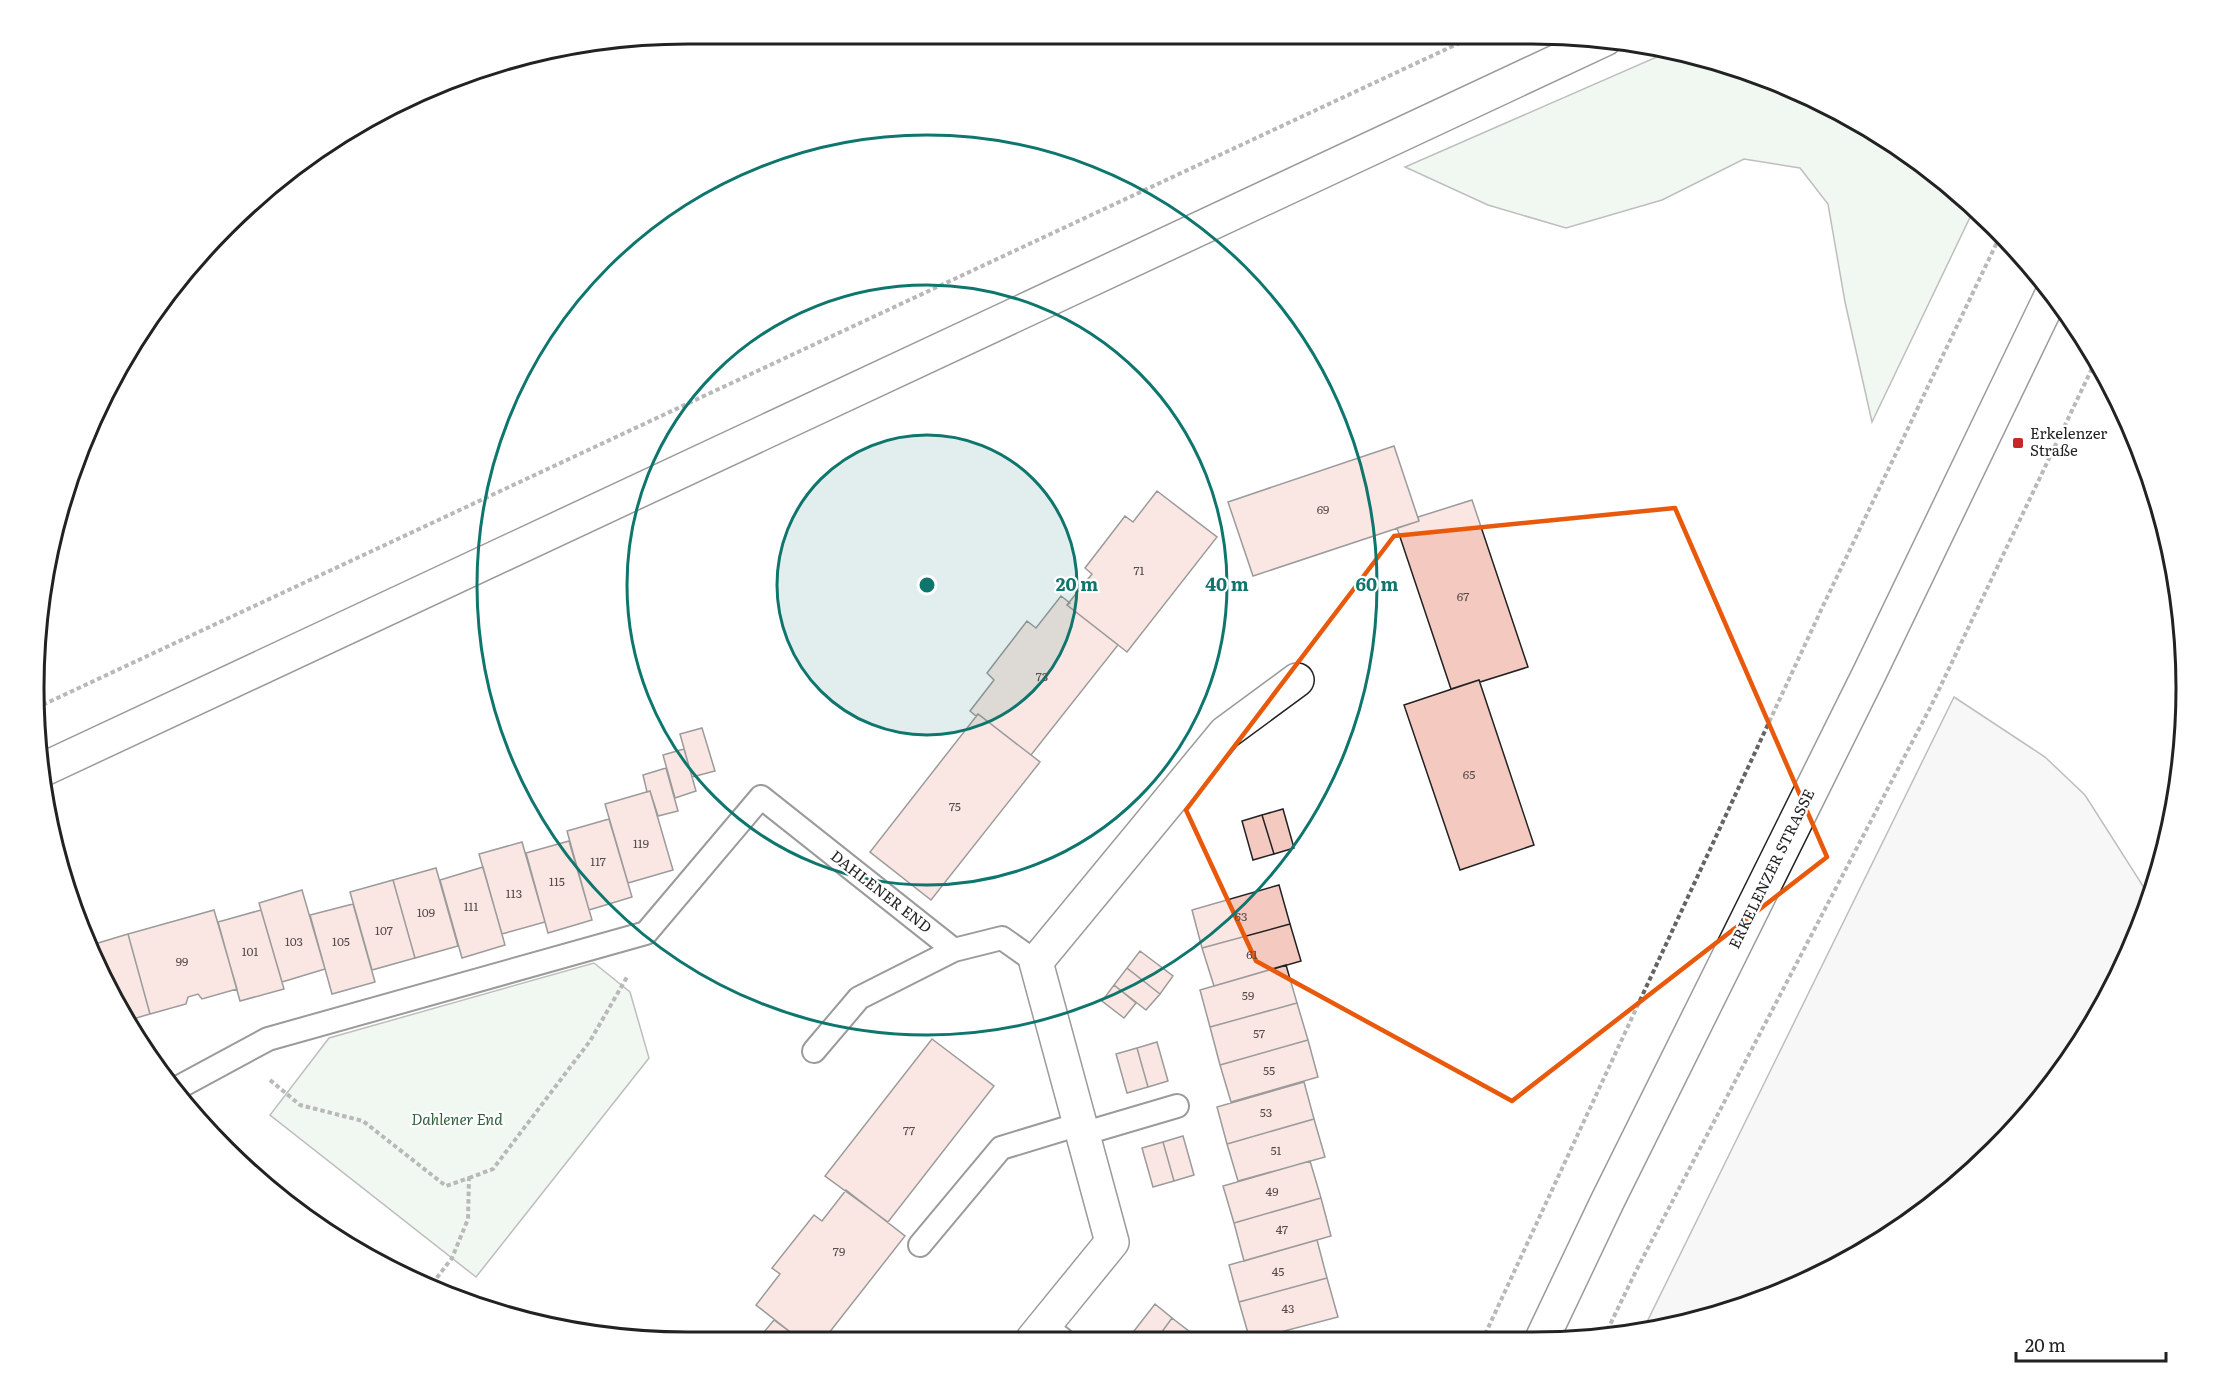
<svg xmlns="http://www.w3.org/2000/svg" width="2220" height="1376" viewBox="0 0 2220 1376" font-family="Literata,serif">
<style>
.green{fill:#e0efe3;stroke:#6f6f6f;stroke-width:1.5}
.parking{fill:#ededed;stroke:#6f6f6f;stroke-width:1.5}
.building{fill:#f3c9c0;stroke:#222;stroke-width:1.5}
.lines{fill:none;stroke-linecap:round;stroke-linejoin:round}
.lane-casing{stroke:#222;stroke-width:26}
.street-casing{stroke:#222;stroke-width:36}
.secondary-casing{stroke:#222;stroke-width:36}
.path{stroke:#646464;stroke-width:4;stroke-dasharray:4.5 3;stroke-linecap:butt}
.lane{stroke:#fff;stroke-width:22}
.street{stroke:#fff;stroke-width:33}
.secondary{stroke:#fff;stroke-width:33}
.marked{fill:none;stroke:#e8590c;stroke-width:4.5;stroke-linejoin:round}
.ring{fill:none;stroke:#0f766e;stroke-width:3}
.poi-dot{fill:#c62828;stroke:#fff;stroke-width:2}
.labels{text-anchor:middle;stroke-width:4.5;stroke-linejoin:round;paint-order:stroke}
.number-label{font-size:12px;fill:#564c4a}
.poi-label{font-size:15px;fill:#222;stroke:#fff;text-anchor:start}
.street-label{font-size:15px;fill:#222;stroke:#fff}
.park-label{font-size:15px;font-style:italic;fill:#2f5e38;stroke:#fff}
.rim{fill:none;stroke:#222;stroke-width:3}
.centre{fill:#0f766e;stroke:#fff;stroke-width:3}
.ring-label{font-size:18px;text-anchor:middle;font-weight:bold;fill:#0f766e;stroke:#fff;stroke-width:4.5;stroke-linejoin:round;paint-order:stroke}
</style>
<rect width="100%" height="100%" fill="#fff"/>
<path class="green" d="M1668,52L1783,83L1931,169L1974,209L1872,422L1845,302L1828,204L1800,168L1744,159L1662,200L1566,228L1488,205L1405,167Z
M594,963L630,992L649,1058L476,1277L270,1115L329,1038Z"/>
<path class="parking" d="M1954,697L2045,757L2085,795L2150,897L2119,978L2051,1087L1931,1207L1822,1275L1702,1321L1643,1330Z"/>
<path class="building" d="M1394,446L1419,521L1253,576L1228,502Z
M1157,491L1217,537L1127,652L1067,605L1092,574L1085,568L1125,516L1133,522Z
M1472,500L1528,667L1480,682L1479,680L1451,689L1397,528L1419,521L1418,517Z
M1061,596L1070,603L1067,605L1118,645L1031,755L978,714L976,716L970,711L994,680L987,673L1027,621L1036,628Z
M1479,680L1534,845L1460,870L1404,705Z
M978,714L1040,762L931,900L870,852Z
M702,728L715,771L692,777L680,734Z
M684,749L696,791L675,798L663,755Z
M666,768L678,811L658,816L650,791L647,792L643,775Z
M650,791L673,870L628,883L605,804Z
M1283,809L1294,848L1274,854L1262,815Z
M1262,815L1274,854L1253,860L1242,821Z
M609,819L632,897L589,910L567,831Z
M569,841L592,920L548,933L526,853Z
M522,842L545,922L502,934L479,854Z
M483,867L505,945L462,958L440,880Z
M436,868L458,946L415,958L393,880Z
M393,880L415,958L372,970L350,892Z
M1279,885L1290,924L1202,948L1192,910Z
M302,890L325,969L282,982L259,903Z
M353,904L375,982L332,994L310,915Z
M214,910L237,989L202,999L198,994L188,997L186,1004L150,1014L128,934Z
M261,910L284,989L240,1001L218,922Z
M1290,924L1301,961L1214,986L1202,948Z
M128,934L150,1014L126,1021L100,977L88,946Z
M1140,951L1173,976L1160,994L1127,968Z
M1286,965L1297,1003L1210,1027L1200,990Z
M1127,968L1160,994L1146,1010L1114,985Z
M1114,985L1136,1003L1124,1018L1102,1001Z
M1297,1003L1308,1040L1220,1065L1210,1027Z
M932,1039L994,1086L888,1222L825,1176Z
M1308,1040L1318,1077L1231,1102L1220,1065Z
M1157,1042L1168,1081L1148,1087L1137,1048Z
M1137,1048L1148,1087L1127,1093L1116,1054Z
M1304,1082L1314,1119L1227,1144L1217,1107Z
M1314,1119L1325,1157L1238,1181L1227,1144Z
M1183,1136L1194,1175L1174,1181L1163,1142Z
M1163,1142L1174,1181L1153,1187L1142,1148Z
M1310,1161L1321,1198L1234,1223L1223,1186Z
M846,1190L905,1236L825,1338H798L756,1305L780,1274L772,1268L814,1215L822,1221Z
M1321,1198L1331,1236L1244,1261L1234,1223Z
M1317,1240L1327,1278L1239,1302L1229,1265Z
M1327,1278L1338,1317L1250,1340L1239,1302Z
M1155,1304L1172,1318L1156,1340H1127Z
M1172,1318L1190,1332L1184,1340H1156Z
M774,1320L798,1338H759Z"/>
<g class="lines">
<g class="lane-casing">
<path id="lane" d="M814,1051L859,998L954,950
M172,1089L181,1086L268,1039L646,933L761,797L954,950L1002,938L1036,962
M1082,1134L1177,1106
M920,1245L1001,1148L1080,1124
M1044,1325L1062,1339"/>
</g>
<g class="street-casing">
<path id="street" d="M1033,1339L1112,1242L1036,962L1225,733L1297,680"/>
</g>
<g class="secondary-casing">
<path id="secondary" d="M44,769L1605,39
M1541,1341L1607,1202L1870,672L2052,294"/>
</g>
<path class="path" d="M36,708L1468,39
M270,1080L300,1105L363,1121L446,1186L469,1178L468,1219L452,1258L429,1288
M469,1178L493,1169L590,1041L627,977
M1604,1337L1636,1271L1932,704L2097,358
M1482,1341L1822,608L2001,234"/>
<use href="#lane" class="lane"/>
<use href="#street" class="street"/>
<use href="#secondary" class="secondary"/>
</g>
<path d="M0 0H2220V1376H0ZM1675,508L1827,857L1512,1101L1256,961L1186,810L1394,536Z" fill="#fff" fill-opacity=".55" fill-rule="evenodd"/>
<path class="marked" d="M1675,508L1827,857L1512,1101L1256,961L1186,810L1394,536Z"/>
<circle cx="927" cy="585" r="150" fill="#0f766e" fill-opacity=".12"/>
<g class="ring">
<circle cx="927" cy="585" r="150"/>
<circle cx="927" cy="585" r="300"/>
<circle cx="927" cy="585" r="450"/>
</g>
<rect class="poi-dot" x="2012" y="437" width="12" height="12" rx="3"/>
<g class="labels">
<g class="number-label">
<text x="1323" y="514">69</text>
<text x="1139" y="575">71</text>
<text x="1463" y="601">67</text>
<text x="1042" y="681">73</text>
<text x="1469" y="779">65</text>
<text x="955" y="811">75</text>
<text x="641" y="848">119</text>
<text x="598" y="866">117</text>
<text x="557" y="886">115</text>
<text x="514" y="898">113</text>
<text x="471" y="911">111</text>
<text x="426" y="917">109</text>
<text x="1241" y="921">63</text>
<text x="384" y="935">107</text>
<text x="294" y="946">103</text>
<text x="341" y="946">105</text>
<text x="250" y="956">101</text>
<text x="1252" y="959">61</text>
<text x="182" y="966">99</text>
<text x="1248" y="1000">59</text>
<text x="1259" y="1038">57</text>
<text x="1269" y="1075">55</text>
<text x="1266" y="1117">53</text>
<text x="909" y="1135">77</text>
<text x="1276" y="1155">51</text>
<text x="1272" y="1196">49</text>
<text x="1282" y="1234">47</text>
<text x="839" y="1256">79</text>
<text x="1278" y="1276">45</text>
<text x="1288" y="1313">43</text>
</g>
<g class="poi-label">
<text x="2030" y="439">Erkelenzer<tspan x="2030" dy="17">Straße</tspan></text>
</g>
<g class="street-label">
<text transform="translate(1772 869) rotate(-64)" y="5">ERKELENZER STRASSE</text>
<text transform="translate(881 892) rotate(38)" y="5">DAHLENER END</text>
</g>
<g class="park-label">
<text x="457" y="1125">Dahlener End</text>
</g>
</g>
<path d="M0 0H2220V1376H0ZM688 44H1532A644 644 0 0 1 2176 688V688A644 644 0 0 1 1532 1332H688A644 644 0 0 1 44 688V688A644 644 0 0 1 688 44Z" fill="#fff" fill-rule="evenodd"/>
<path class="rim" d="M688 44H1532A644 644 0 0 1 2176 688V688A644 644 0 0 1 1532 1332H688A644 644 0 0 1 44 688V688A644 644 0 0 1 688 44Z"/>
<circle cx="927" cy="585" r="9" class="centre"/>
<g class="ring-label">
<text x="1077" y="591">20 m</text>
<text x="1227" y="591">40 m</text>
<text x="1377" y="591">60 m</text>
</g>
<path d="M2016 1352v9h150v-9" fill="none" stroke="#222222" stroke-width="3"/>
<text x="2025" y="1352" font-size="18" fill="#222222" stroke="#ffffff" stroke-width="4.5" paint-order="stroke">20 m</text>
</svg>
